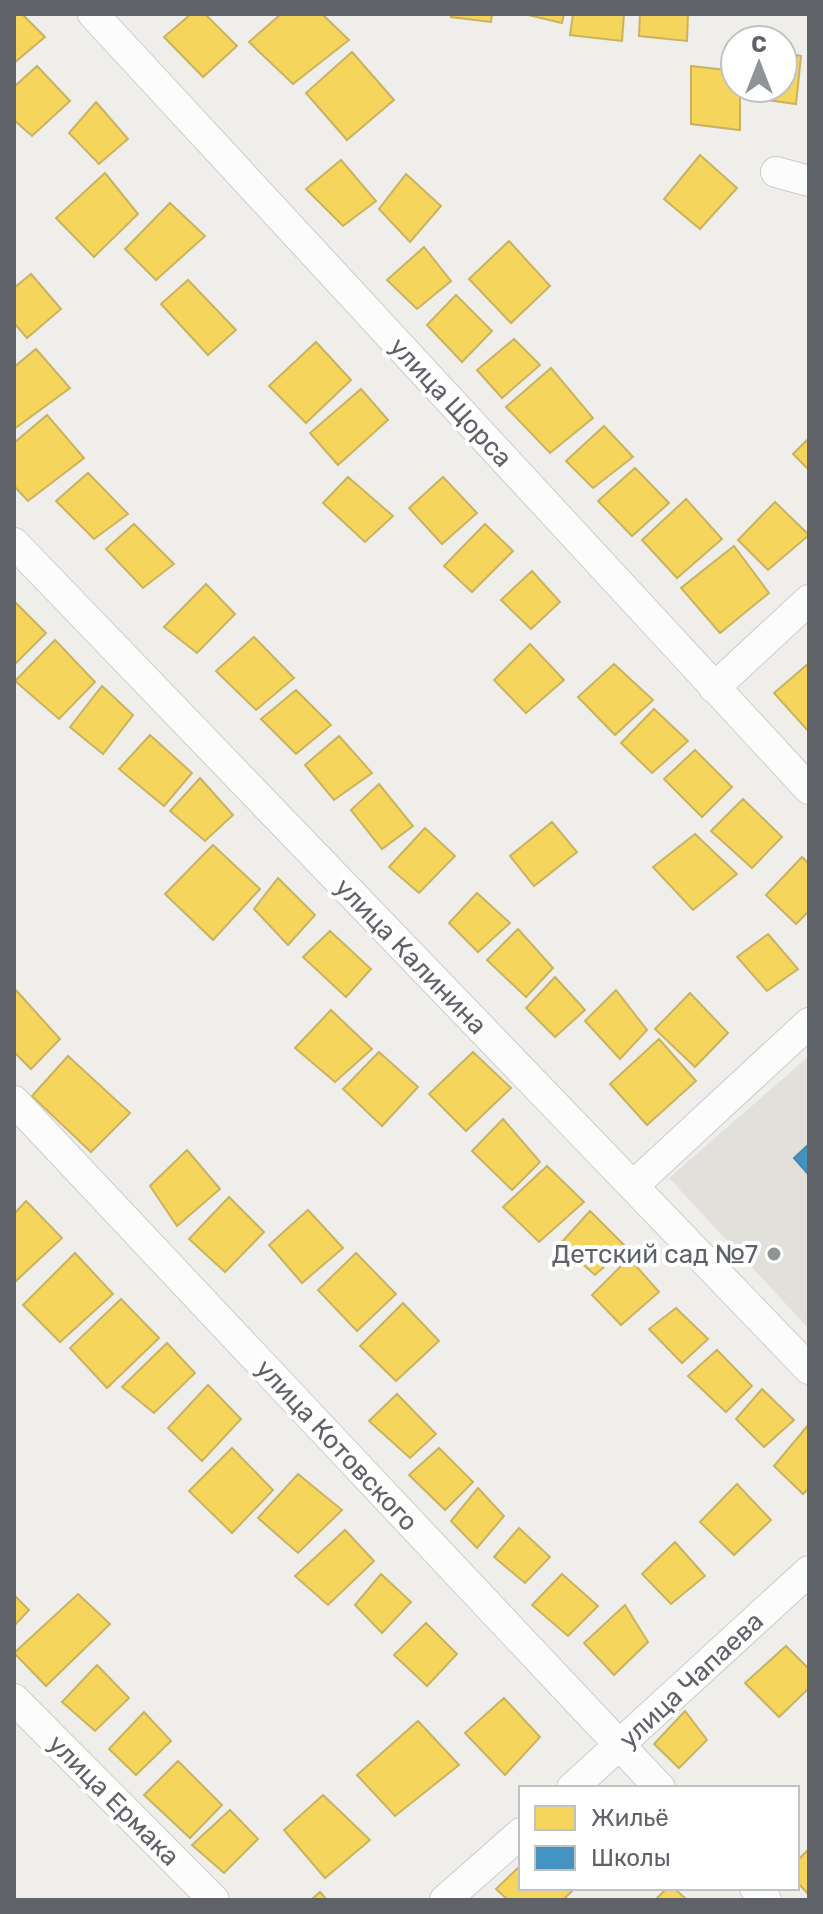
<svg xmlns="http://www.w3.org/2000/svg" width="823" height="1914" viewBox="0 0 823 1914" font-family="Rubik,sans-serif">
<style>
.education{fill:#e2e0da}
.homes{fill:#f6d55c;stroke:#c9b360;stroke-width:2}
.schools{fill:#4393c3;stroke:#4b85a8;stroke-width:2}
.lines{fill:none;stroke-linecap:round;stroke-linejoin:round}
.minor-casing{stroke:#cbcccc;stroke-width:32}
.minor{stroke:#fdfcfc;stroke-width:30}
.poi-dot{fill:#919496;stroke:#fff;stroke-width:3}
.labels{text-anchor:middle;stroke-width:8;stroke-linejoin:round;paint-order:stroke}
.street-label{font-size:26px;fill:#5f6368;stroke:#fff}
.poi-label{font-size:26px;fill:#5f6368;stroke:#fff;text-anchor:end}
</style>
<rect width="100%" height="100%" fill="#efeeea"/>
<path class="education" d="M809,1056V1329L669,1178Z"/>
<path class="homes" d="M14,14H22L45,37L14,63Z
M191,14H205L237,46L203,77L164,37Z
M281,14H322L349,40L293,84L249,42Z
M451,14H492L491,22L451,17Z
M524,14H564L562,23Z
M573,14H624L622,41L570,35Z
M640,14H688L687,41L639,36Z
M352,52L394,100L347,140L306,93Z
M783,52L801,56L796,104L745,97L746,88H783Z
M37,66L70,101L32,136L14,120V87Z
M691,66L735,71V88H740V130L691,124Z
M96,102L128,139L99,164L69,133Z
M700,155L737,188L700,229L664,199Z
M341,160L376,201L343,226L306,189Z
M105,173L138,214L94,257L56,218Z
M406,174L441,206L410,242L379,209Z
M170,203L205,236L156,280L125,249Z
M509,241L550,286L511,323L469,279Z
M424,247L451,281L417,309L387,280Z
M31,274L61,309L27,338L14,323V288Z
M188,280L236,330L208,355L161,304Z
M456,295L492,331L462,362L427,325Z
M514,339L540,365L502,398L477,370Z
M316,342L351,380L306,423L269,386Z
M36,349L70,388L14,429V367Z
M551,368L593,418L550,453L506,407Z
M361,389L388,420L338,465L310,433Z
M47,415L84,458L28,501L14,486V443Z
M604,426L633,457L593,488L566,461Z
M809,438V470L793,454Z
M635,468L669,503L632,536L598,501Z
M88,473L128,514L94,539L56,501Z
M348,477L393,516L365,542L323,503Z
M443,477L477,513L442,544L409,508Z
M686,499L722,539L677,578L642,540Z
M775,502L809,535L768,570L738,540Z
M134,524L174,564L143,588L106,549Z
M485,524L513,551L472,592L444,566Z
M734,546L769,593L720,633L681,588Z
M532,571L560,602L531,629L501,600Z
M206,584L235,614L197,653L164,627Z
M14,601L46,633L14,665Z
M254,637L294,678L256,710L216,671Z
M55,640L95,682L59,719L15,681Z
M530,644L564,680L526,713L494,680Z
M809,663V732L774,693Z
M614,664L653,700L615,735L578,697Z
M102,686L133,715L103,754L70,727Z
M296,690L331,725L296,754L261,719Z
M654,709L688,741L652,773L621,743Z
M150,735L192,773L164,806L119,769Z
M339,736L372,773L334,800L305,765Z
M695,750L732,787L702,817L664,779Z
M200,778L233,815L205,841L170,811Z
M379,784L413,826L382,849L351,810Z
M743,799L782,837L752,868L711,831Z
M552,822L577,852L534,886L510,856Z
M425,828L455,856L419,893L389,867Z
M695,834L737,874L693,910L653,867Z
M213,845L260,889L213,940L165,894Z
M802,857L809,864V911L796,924L766,895Z
M278,878L315,915L288,945L254,909Z
M477,893L510,923L478,952L449,923Z
M518,929L553,968L526,997L487,960Z
M330,931L371,969L346,997L303,957Z
M768,934L798,969L767,991L737,957Z
M555,977L585,1010L555,1037L526,1008Z
M14,988L60,1039L31,1069L14,1052Z
M616,990L647,1030L620,1059L585,1021Z
M690,993L728,1033L695,1067L655,1029Z
M331,1010L372,1049L335,1082L295,1048Z
M659,1039L696,1081L647,1125L610,1084Z
M379,1052L418,1087L382,1126L343,1089Z
M473,1052L511,1088L466,1131L429,1094Z
M68,1056L130,1113L91,1152L32,1096Z
M503,1119L540,1162L512,1190L472,1151Z
M187,1150L220,1189L177,1226L150,1186Z
M547,1166L584,1202L539,1242L503,1207Z
M229,1197L264,1232L225,1272L189,1239Z
M26,1201L62,1238L16,1281L14,1279V1214Z
M308,1210L343,1248L302,1283L269,1245Z
M590,1211L626,1247L595,1275L560,1244Z
M75,1253L113,1294L60,1342L23,1305Z
M356,1253L396,1294L357,1331L318,1290Z
M629,1258L659,1292L621,1325L592,1295Z
M121,1299L159,1338L107,1388L70,1348Z
M403,1303L439,1341L396,1381L360,1346Z
M676,1308L708,1339L682,1363L649,1329Z
M167,1343L195,1373L154,1413L122,1387Z
M717,1350L752,1386L726,1412L688,1376Z
M208,1385L241,1419L202,1461L168,1428Z
M762,1389L794,1420L764,1447L736,1419Z
M397,1394L436,1434L410,1458L369,1421Z
M809,1424V1488L803,1494L774,1466Z
M232,1448L273,1490L232,1533L189,1491Z
M439,1448L473,1482L445,1510L409,1475Z
M298,1474L342,1510L298,1553L258,1518Z
M737,1484L771,1520L734,1555L700,1522Z
M478,1488L504,1516L477,1548L451,1521Z
M519,1528L550,1557L525,1583L494,1557Z
M345,1530L374,1561L328,1605L295,1576Z
M675,1542L705,1576L671,1604L642,1574Z
M381,1574L411,1602L382,1633L355,1605Z
M562,1574L598,1606L568,1636L532,1605Z
M78,1594L110,1624L46,1686L14,1653Z
M14,1595L29,1610L14,1626Z
M625,1605L648,1642L614,1675L584,1643Z
M426,1623L457,1654L427,1686L394,1655Z
M786,1646L809,1669V1688L779,1717L745,1683Z
M97,1665L129,1698L95,1731L62,1702Z
M504,1698L540,1737L505,1775L465,1733Z
M685,1711L707,1740L679,1768L654,1744Z
M144,1712L171,1741L136,1775L109,1749Z
M418,1721L459,1765L395,1816L357,1775Z
M178,1761L222,1805L190,1838L144,1795Z
M323,1795L370,1840L325,1878L284,1830Z
M230,1810L258,1839L224,1873L192,1845Z
M809,1849V1895L797,1882V1861Z
M521,1865V1888H571L573,1890L563,1900H508L496,1889Z
M667,1888H674L687,1900H655Z
M320,1892L327,1900H311Z"/>
<path class="schools" d="M809,1144V1175L794,1158Z"/>
<g class="lines">
<g class="minor-casing">
<path id="minor" d="M93,14L809,789
M776,172L809,181
M14,543L809,1369
M714,688L809,600
M14,1101L660,1788
M633,1186L809,1023
M14,1699L214,1900
M572,1788L809,1571
M755,1888L766,1900
M445,1900L521,1833"/>
</g>
<use href="#minor" class="minor"/>
</g>
<circle class="poi-dot" cx="774" cy="1254" r="8"/>
<g class="labels">
<g class="street-label">
<text transform="translate(451 402) rotate(47)" y="9">улица Щорса</text>
<text transform="translate(411 956) rotate(46)" y="9">улица Калинина</text>
<text transform="translate(337 1445) rotate(47)" y="9">улица Котовского</text>
<text transform="translate(691 1680) rotate(-43)" y="9">улица Чапаева</text>
<text transform="translate(114 1800) rotate(45)" y="9">улица Ермака</text>
</g>
<g class="poi-label">
<text x="758" y="1263">Детский сад №7</text>
</g>
</g>
<rect width="823" height="1914" fill="none" stroke="#5f6368" stroke-width="32"/>
<rect x="519" y="1786" width="280" height="104" fill="#ffffff" stroke="#bfc1c3" stroke-width="2"/>
<rect x="535" y="1806" width="40" height="24" fill="#f6d55c" stroke="#bfc1c3" stroke-width="2"/>
<text x="591" y="1826" font-size="24" fill="#5f6368">Жильё</text>
<rect x="535" y="1846" width="40" height="24" fill="#4393c3" stroke="#bfc1c3" stroke-width="2"/>
<text x="591" y="1866" font-size="24" fill="#5f6368">Школы</text>
<g transform="translate(759 64)"><circle r="38" fill="#ffffff" stroke="#bfc1c3" stroke-width="2"/>
<path d="M0-6L14 30L0 20L-14 30Z" fill="#919496"/>
<text y="-12" font-size="22" font-weight="bold" text-anchor="middle" fill="#5f6368">С</text>
</g>
</svg>
